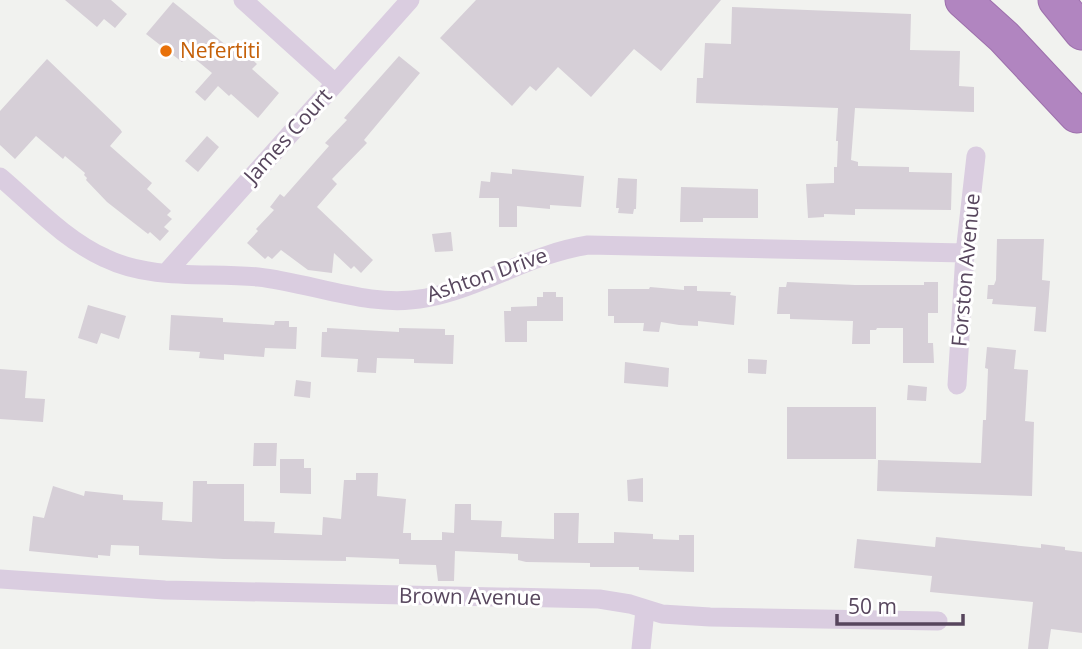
<svg xmlns="http://www.w3.org/2000/svg" width="1082" height="649" viewBox="0 0 1082 649" font-family="'Open Sans',sans-serif">
<style>
.building{fill:#d6cfd7}
.lines{fill:none;stroke-linecap:round;stroke-linejoin:round}
.highway-casing{stroke:#9d70ac;stroke-width:37}
.street{stroke:#dacde0;stroke-width:19}
.highway{stroke:#b185c0;stroke-width:35}
.food-dot{fill:#e8710a;stroke:#fff;stroke-width:2.5}
.labels{text-anchor:middle;stroke-width:6;stroke-linejoin:round;paint-order:stroke}
.food-label{font-size:21px;fill:#c56008;stroke:#fff;text-anchor:start}
.street-label{font-size:21px;fill:#57465d;stroke:#fff}
</style>
<rect width="100%" height="100%" fill="#f1f2ef"/>
<path class="building" d="M65,0H111L127,14L115,28L104,19L97,27Z
M476,0H721L661,71L634,49L591,97L558,67L536,91L530,86L512,106L440,38Z
M173,2L243,59L247,55L257,64L252,69L279,93L258,118L231,94L229,96L218,86L205,101L195,92L212,73L189,54L182,62L146,34Z
M732,7L911,14L910,50L960,51L959,86L974,87V112L855,108L851,160L858,162V166L909,167V172L952,173L951,210L855,209V215L824,214V217L808,218L806,184L834,183V167H837L838,141H836L838,108L696,103L697,78H703L705,43L731,44Z
M399,56L420,73L364,140L367,143L332,179L337,184L317,207L373,260L361,273L354,266L351,269L334,253L332,273L308,270L281,250L272,259L268,256L265,259L247,243L258,231L256,229L274,210L270,207L280,194L284,197L329,146L325,143L347,120L344,118Z
M47,59L120,129L122,132L110,146L152,183L147,189L171,211L167,215L172,219L164,227L169,231L160,241L150,232L148,234L107,202L86,180L87,178L84,175L85,173L65,156L63,159L36,136L15,159L0,145V111Z
M207,136L219,147L198,172L185,161Z
M512,169L584,176L581,207L550,205V209L517,206V227H499V198H479L481,181L490,182L491,172L512,174Z
M618,178L637,179L636,209H634L633,214L618,213L619,208H616Z
M681,187L758,189V218H703V222H680Z
M451,232L453,251L435,252L432,234Z
M997,239H1044L1042,280L1050,281L1046,332L1034,331L1036,307L992,304L993,299H987L988,285H994L996,280Z
M787,282L855,285H924V282H938V313H928V343H933L934,363H903V328H877L876,330H870V344H852L853,321L790,319V314H777L779,287H786Z
M684,286H697V291L731,292L730,295L736,296L734,325L698,321V326L679,325L661,322L659,332L643,331L644,323H614V316H608V289H649L650,287L684,290Z
M543,292H556V297H563V321H527V342H505L504,311H511V307L537,306V297H543Z
M88,305L126,316L119,339L101,333L97,344L78,338Z
M171,315L223,318V322L274,325L275,321H289V327H297L296,349L265,348L264,357L224,354V360L199,358L200,352L169,350Z
M327,328L399,332V328L445,329V335H454L453,364L414,363V359L377,358L376,373L357,372L358,359L321,357L322,332H327Z
M987,347L1016,350L1014,369L1028,370L1025,421L1034,422L1032,496L877,491L878,460L981,463L983,420H986L988,369L985,368Z
M748,359L767,360L766,374L748,373Z
M625,362L669,368L668,387L624,383Z
M0,369L27,371L25,398L45,399L43,422L0,419Z
M296,380L311,382L310,398L294,396Z
M908,385L927,387L926,401L907,400Z
M787,407H876V459H787Z
M254,443H277L276,466H253Z
M280,459H304V468H311V494L280,493Z
M356,473H378L377,496L406,499L403,533H411V540H442V532L454,533L455,504H471V520L502,521L501,537L554,539V513H579L578,543H614V532L653,534V539L679,540V535H694V572L639,570V567H590V563L526,562L518,560V554L455,551L454,581H438L436,565L399,564V559L346,557V561L224,559L139,555V546L111,545L110,556L98,555V558L29,551L33,516L44,518L53,486L84,496L85,491L123,495V500L163,502L162,520L192,522L193,481H207V484H244V521L275,522L274,533L322,535L323,517L341,519L344,480H356Z
M643,478V502L628,501L627,480Z
M936,537L1041,548V544L1065,547V550L1082,552V633L1051,629L1048,649H1028L1033,602L930,592L932,576L854,568L857,539L935,547Z"/>
<g class="lines">
<g class="highway-casing">
<path id="highway" d="M963,0L1004,37L1077,115
M1056,0L1082,32"/>
</g>
<path class="street" d="M243,0L335,83
M0,177C33,205 65,240 105,258C152,281 207,272 258,277C313,283 370,309 426,298C483,287 530,254 588,245L965,253
M166,273L410,0
M957,385L965,253L976,156
M0,579L165,590L599,599L630,604L662,614L710,617L938,621
M641,649L645,610"/>
<use href="#highway" class="highway"/>
</g>
<circle class="food-dot" cx="166" cy="51" r="7"/>
<g class="labels">
<g class="food-label">
<text x="180" y="58">Nefertiti</text>
</g>
<g class="street-label">
<text transform="translate(288 136) rotate(-48)" y="7">James Court</text>
<text transform="translate(966 270) rotate(-85)" y="7">Forston Avenue</text>
<text transform="translate(487 275) rotate(-19)" y="7">Ashton Drive</text>
<text transform="translate(470 597) rotate(1)" y="7">Brown Avenue</text>
</g>
</g>
<path d="M837 614v10h126v-10" fill="none" stroke="#57465d" stroke-width="3.5"/>
<text x="848" y="614" font-size="21" fill="#57465d" stroke="#ffffff" stroke-width="5" paint-order="stroke">50 m</text>
</svg>
